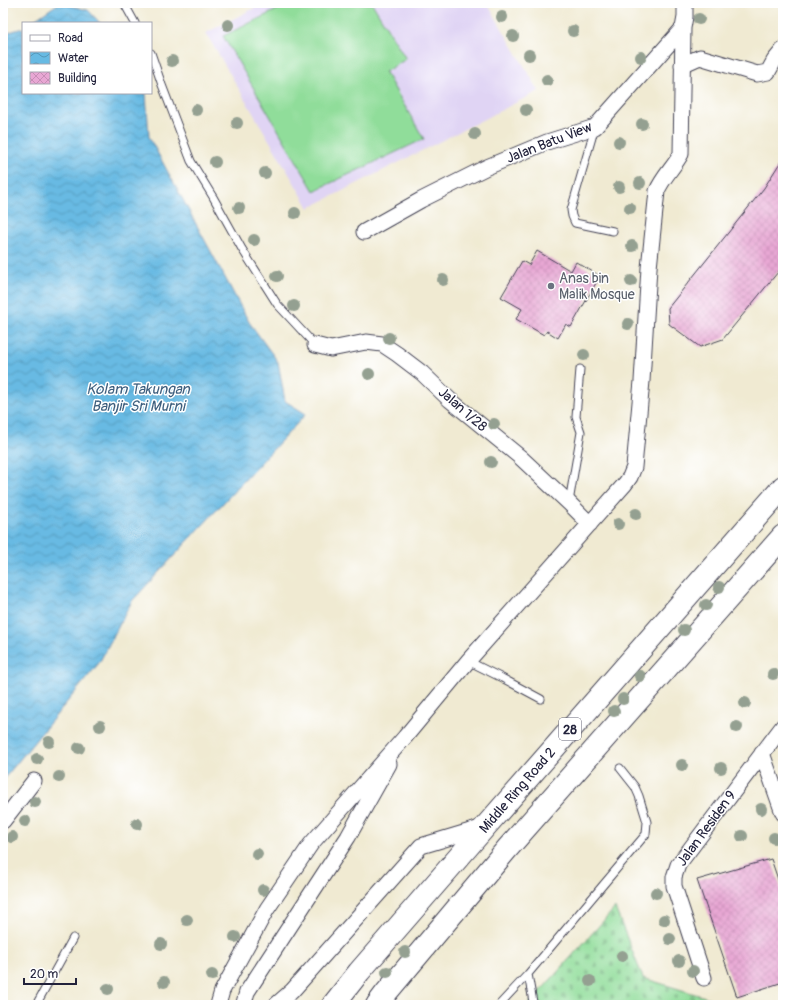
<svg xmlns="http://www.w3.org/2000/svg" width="786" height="1008" viewBox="0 0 786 1008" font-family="Pangolin,sans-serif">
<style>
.built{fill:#e0d4f4}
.cemetery{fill:url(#cemetery-stones);stroke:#59806a}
.garden{fill:#90dd9a;stroke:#59806a}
.water{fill:url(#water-waves);stroke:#446e8f}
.building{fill:url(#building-cross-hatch)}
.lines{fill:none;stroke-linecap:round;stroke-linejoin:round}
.lane-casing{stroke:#414052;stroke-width:9}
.street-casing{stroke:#414052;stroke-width:17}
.highway-casing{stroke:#414052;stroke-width:24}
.lane{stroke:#fff;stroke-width:7}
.street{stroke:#fff;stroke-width:15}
.highway{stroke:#fff;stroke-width:22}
.tree{fill:#94a091}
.worship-dot{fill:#6b7280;stroke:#fff;stroke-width:1.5}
.labels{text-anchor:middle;stroke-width:3;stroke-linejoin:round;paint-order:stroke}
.shield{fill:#fff;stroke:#646476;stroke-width:1}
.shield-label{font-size:13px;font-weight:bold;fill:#22223b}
.street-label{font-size:14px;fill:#22223b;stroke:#fff}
.worship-label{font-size:14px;fill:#5b616d;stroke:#fff;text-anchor:start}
.water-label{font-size:15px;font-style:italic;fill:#3e5f7e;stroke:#fff}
</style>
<defs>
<pattern id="cemetery-stones" width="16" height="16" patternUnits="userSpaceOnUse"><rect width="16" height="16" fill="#90dd9a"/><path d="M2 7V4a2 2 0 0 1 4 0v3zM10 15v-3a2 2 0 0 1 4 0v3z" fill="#7cbd86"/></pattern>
<pattern id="water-waves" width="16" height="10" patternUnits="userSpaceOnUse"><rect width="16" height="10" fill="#67bae3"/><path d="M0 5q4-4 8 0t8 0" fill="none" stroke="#5497b9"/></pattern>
<pattern id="building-cross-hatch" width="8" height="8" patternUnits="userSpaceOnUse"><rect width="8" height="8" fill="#e8a7d4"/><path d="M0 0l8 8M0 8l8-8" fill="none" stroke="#c78fb7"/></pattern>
</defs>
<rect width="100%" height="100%" fill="#fff"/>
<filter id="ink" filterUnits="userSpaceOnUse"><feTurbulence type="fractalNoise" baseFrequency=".025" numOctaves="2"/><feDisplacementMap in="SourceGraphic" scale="8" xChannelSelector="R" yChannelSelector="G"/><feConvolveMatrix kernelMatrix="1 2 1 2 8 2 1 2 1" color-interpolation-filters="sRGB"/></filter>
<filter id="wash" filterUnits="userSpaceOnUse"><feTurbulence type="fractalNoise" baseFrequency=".012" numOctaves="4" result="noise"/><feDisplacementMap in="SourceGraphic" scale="16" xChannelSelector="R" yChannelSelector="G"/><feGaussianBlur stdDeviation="0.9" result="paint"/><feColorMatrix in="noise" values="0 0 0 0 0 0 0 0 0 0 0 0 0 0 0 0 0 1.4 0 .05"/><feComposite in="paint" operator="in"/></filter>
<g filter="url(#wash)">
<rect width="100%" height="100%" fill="#f0ead2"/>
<path class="built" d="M264,3H487L539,91L309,208L206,33Z"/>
<path class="cemetery" d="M615,908L643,978L731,1005H528Z"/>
<path class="garden" d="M291,3H372L406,59L385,72L424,139L314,191L223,36Z"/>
<path class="water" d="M59,3L88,10L100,23H30Z
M23,28V93H146L149,137L249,322L278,362L285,401L306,414L132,601L99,663L3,780V34Z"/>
<g id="blocks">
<path class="building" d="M783,158V266L723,339L700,347L669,324L668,308L764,188Z
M537,251L571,271L576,262L600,276L571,327L566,324L558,338L547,331L544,335L516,319L522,309L501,297L522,261L529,265Z
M771,859L783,894V982L737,997L697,880Z"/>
</g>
</g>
<g filter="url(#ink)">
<use href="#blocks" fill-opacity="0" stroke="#414052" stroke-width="1"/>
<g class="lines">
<g class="lane-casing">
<path id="lane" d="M124,3L135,23
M151,53L162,85L191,161L213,197L242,249L277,304L315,345
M595,127L571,210L572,216L575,223L613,231
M569,502L581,432L576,417L580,369
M468,661L502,678L541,699
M528,974L533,1002L532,1005
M36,1005L73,938
M499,1005L528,974L646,834L647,822L639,796L635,787L620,768"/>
</g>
<g class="street-casing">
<path id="street" d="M682,65L700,57L757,74L768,72L774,61L783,50
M364,232L421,200L487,167L547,142L595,127L683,28L685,17V3
M315,345L331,349L366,342L382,344L397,354L422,373L450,400L520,457L569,503L590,524
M762,753L783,813
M3,821L34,781
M704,978L674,886V877L678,865L783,726
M218,1005L222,991L267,909L311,844L405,737L468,661L625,484L630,477L634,467L642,381L649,268L657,191C663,177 674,167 681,154L683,28
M244,1005V1003L247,992L348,837L389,764
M276,1005L292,991L421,846L484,827"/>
</g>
<g class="highway-casing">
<path id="highway" d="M333,1005L359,972L485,827L783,487
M377,1005L386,993L507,849L783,536"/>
</g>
<use href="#lane" class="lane"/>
<use href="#street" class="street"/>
<use href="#highway" class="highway"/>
</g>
<g class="tree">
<circle cx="502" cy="17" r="6"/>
<circle cx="699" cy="19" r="6"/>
<circle cx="228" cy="25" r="6"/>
<circle cx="573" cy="31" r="6"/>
<circle cx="513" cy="36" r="6"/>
<circle cx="529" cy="55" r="6"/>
<circle cx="641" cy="57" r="6"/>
<circle cx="172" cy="61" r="6"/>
<circle cx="547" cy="80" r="6"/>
<circle cx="196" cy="110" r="6"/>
<circle cx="526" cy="110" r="6"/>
<circle cx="237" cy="123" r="6"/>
<circle cx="642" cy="124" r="6"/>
<circle cx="475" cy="134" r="6"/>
<circle cx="619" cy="142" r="6"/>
<circle cx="215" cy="162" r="6"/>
<circle cx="265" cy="173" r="6"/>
<circle cx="640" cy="183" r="6"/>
<circle cx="619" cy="187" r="6"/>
<circle cx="239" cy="208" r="6"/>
<circle cx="630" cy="208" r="6"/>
<circle cx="295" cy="213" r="6"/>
<circle cx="254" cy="240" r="6"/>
<circle cx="632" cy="246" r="6"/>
<circle cx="277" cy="276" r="6"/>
<circle cx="443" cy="280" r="6"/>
<circle cx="631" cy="281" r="6"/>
<circle cx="294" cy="306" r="6"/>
<circle cx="628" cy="324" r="6"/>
<circle cx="389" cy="338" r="6"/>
<circle cx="584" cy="355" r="6"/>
<circle cx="369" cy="374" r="6"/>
<circle cx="494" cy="424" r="6"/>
<circle cx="491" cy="462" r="6"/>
<circle cx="636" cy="514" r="6"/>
<circle cx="618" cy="524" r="6"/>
<circle cx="719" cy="587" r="6"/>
<circle cx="706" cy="605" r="6"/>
<circle cx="684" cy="630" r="6"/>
<circle cx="773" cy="674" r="6"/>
<circle cx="640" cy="676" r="6"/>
<circle cx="623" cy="699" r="6"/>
<circle cx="745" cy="703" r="6"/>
<circle cx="614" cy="711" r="6"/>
<circle cx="100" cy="726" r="6"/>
<circle cx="737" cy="727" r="6"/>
<circle cx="49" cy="742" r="6"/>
<circle cx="79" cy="748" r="6"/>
<circle cx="37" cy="759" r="6"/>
<circle cx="682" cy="765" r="6"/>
<circle cx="721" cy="768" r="6"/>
<circle cx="59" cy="777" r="6"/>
<circle cx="35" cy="802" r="6"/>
<circle cx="761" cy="809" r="6"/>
<circle cx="25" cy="821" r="6"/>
<circle cx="137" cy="824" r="6"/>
<circle cx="742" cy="836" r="6"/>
<circle cx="12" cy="837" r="6"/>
<circle cx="774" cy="838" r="6"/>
<circle cx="257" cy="854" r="6"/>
<circle cx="263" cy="890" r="6"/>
<circle cx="656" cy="893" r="6"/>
<circle cx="187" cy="920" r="6"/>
<circle cx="664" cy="920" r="6"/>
<circle cx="235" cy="937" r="6"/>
<circle cx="670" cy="939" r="6"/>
<circle cx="161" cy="944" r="6"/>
<circle cx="405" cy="952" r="6"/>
<circle cx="622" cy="956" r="6"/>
<circle cx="679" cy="961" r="6"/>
<circle cx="693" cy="971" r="6"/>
<circle cx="387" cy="972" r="6"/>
<circle cx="212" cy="975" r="6"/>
<circle cx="590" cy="981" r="6"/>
<circle cx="164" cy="982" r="6"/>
<circle cx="108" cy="989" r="6"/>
</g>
</g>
<circle class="worship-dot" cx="551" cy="286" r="4"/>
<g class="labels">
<rect class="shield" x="559" y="718" width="22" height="22" rx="3"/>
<g class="shield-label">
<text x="570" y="734">28</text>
</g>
<g class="street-label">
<text transform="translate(549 142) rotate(-21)" y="5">Jalan Batu View</text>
<text transform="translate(463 409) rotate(41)" y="5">Jalan 1/28</text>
<text transform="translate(517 790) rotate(-49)" y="5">Middle Ring Road 2</text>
<text transform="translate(706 828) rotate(-54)" y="5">Jalan Residen 9</text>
</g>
<g class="worship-label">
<text x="559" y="283">Anas bin<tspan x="559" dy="16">Malik Mosque</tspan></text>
</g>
<g class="water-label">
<text x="138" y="394">Kolam Takungan<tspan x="138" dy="17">Banjir Sri Murni</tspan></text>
</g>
</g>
<rect width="786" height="1008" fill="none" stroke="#fff" stroke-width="16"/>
<rect x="22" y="22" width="130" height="72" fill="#ffffff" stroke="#a7a7b1"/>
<rect x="30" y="35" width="20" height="6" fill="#ffffff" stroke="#a7a7b1"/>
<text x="58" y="42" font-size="12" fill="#22223b">Road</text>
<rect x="30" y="52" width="20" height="12" fill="url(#water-waves)" stroke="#a7a7b1"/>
<text x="58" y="62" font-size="12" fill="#22223b">Water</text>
<rect x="30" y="72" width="20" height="12" fill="url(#building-cross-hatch)" stroke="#a7a7b1"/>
<text x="58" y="82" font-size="12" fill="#22223b">Building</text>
<path d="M24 978v6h52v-6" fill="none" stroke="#22223b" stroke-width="2"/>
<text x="30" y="978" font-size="12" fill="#22223b" stroke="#ffffff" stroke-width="3" paint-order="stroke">20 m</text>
</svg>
